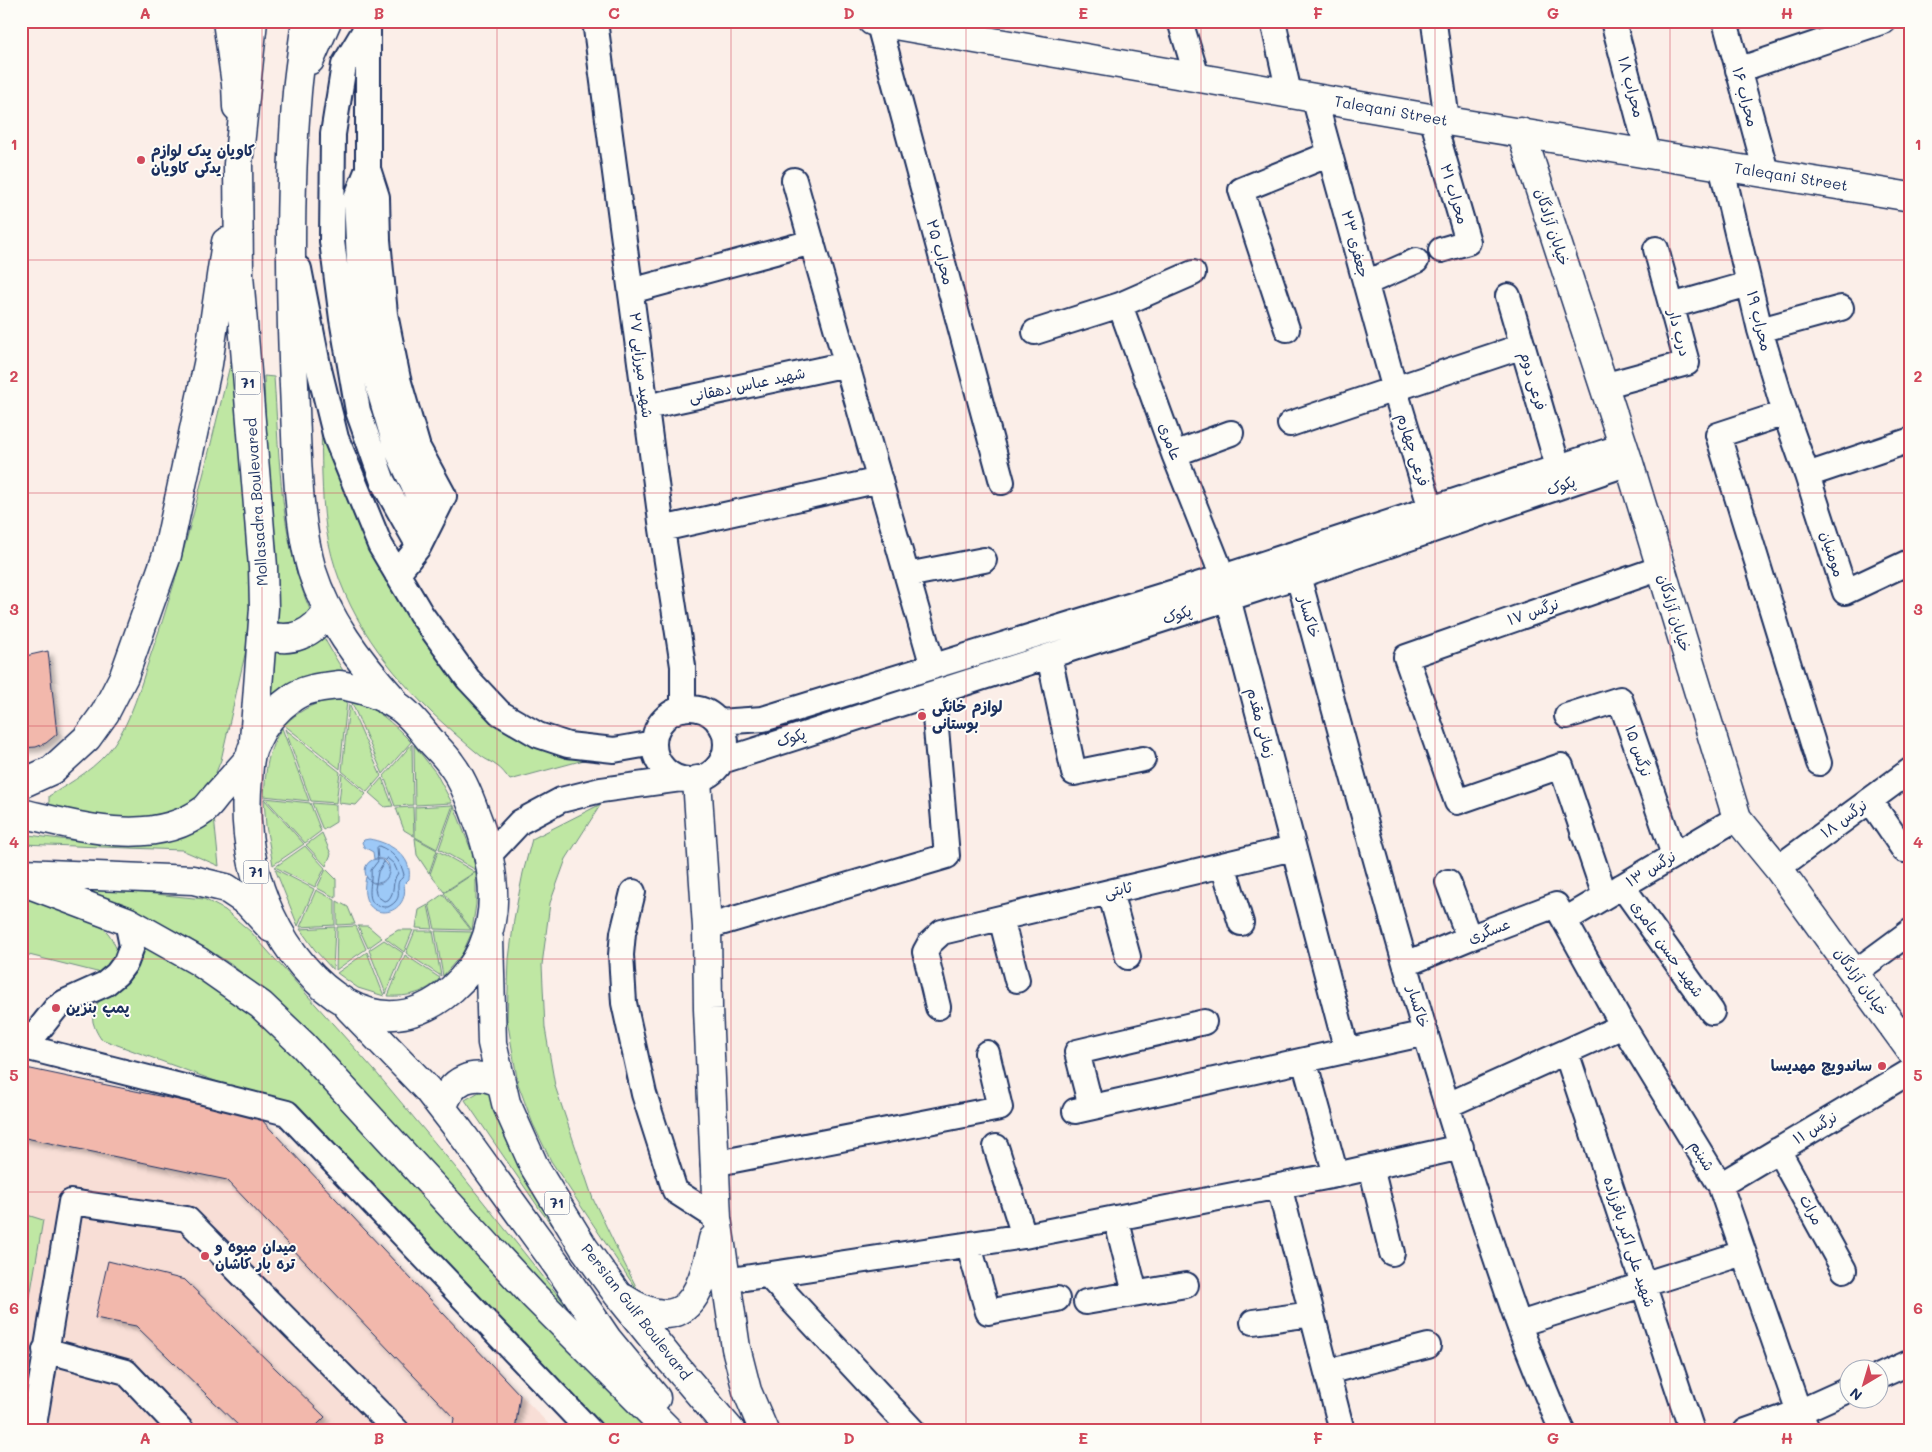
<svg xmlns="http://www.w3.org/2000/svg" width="1932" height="1452" viewBox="0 0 1932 1452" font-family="Mali,'Playpen Sans Arabic',sans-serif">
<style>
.built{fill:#f8ded6}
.green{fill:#bfe7a3;stroke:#6d8b80}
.water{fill:#9dc9f7;stroke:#698bba}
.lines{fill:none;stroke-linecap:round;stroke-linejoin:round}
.shore{stroke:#4f6d9b;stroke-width:1}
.building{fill:#f2b8ac;stroke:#1b2f5e;filter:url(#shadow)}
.minor-casing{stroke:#1b2f5e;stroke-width:28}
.major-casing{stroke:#1b2f5e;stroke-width:31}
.highway-casing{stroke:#1b2f5e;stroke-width:31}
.minor{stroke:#fdfcf7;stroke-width:24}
.major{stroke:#fdfcf7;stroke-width:28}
.highway{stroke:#fdfcf7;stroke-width:28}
.grid{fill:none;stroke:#d1495b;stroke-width:1;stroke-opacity:0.55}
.poi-dot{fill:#d1495b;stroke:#fdfcf7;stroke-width:2}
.labels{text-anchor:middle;stroke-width:4;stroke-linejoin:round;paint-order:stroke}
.shield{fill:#fdfcf7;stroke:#5f6c8c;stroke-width:1}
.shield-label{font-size:14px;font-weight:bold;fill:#1b2f5e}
.street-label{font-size:15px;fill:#1b2f5e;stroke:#fdfcf7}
.poi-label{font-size:15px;font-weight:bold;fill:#1b2f5e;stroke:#fdfcf7;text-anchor:start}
.neatline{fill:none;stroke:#d1495b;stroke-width:2}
.grid-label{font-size:16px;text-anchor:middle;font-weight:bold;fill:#d1495b}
</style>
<defs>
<filter id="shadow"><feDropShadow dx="4.5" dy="4.5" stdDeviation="2.5" flood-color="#0004"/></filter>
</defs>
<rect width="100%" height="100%" fill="#fbeee8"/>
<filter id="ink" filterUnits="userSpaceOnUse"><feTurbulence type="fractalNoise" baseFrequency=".02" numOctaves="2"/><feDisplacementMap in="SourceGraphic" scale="10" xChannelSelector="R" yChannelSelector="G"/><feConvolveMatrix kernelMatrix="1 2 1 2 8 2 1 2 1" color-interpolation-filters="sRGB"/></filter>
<g filter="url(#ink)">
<path class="built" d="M21,1067L259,1117L555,1431H21Z"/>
<path class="green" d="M232,357L251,562L250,605L246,650L221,760L211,785L198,801L176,814L138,820L55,810L49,803V796C72,782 98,767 114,744C132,719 140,687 150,657C185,560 207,458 232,357Z
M264,376L274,377C279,447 279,522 302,589C312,619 329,647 345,674C302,674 299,675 268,705L266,443Z
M321,422L382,568L549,750L584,760L510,780C506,775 502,769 497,766C492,762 486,760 481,756C464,742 448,728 432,713C379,660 338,604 326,528C321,493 322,457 321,422Z
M329,700L347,701L340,769L284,725C298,712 311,704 329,700Z
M351,701C377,707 392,723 411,742L383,774Z
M349,704L381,776L367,792L342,771Z
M282,728L309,801L264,796C266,769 267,751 282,728Z
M285,729L340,772L336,803L311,801Z
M412,744L413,805L395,806L384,776Z
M414,745L436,773L452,803L415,805Z
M342,773L366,794L356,805L339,803Z
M382,778L393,806L385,807L369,793Z
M265,798L310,803L321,831L305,843Z
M264,799L304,844L273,865L266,826Z
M312,803L336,805V822L323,830Z
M601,804L566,859L550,903L542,965L545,1028L555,1086L593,1199L620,1255L642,1298L551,1161L533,1124L518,1084L507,1019L509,959L514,919L523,873L532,839Z
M453,805L437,849L415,837V807Z
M454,806L471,850L476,870L439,849Z
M413,807L414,836L404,830L396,808Z
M214,817L219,866L182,850L21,844V834L68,840L132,842Z
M322,833L331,854L326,866L306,845Z
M415,838L437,850L429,873L417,855Z
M305,846L325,868L315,887L275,867Z
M438,851L475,872L444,892L430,874Z
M275,869L314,889L298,926Z
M326,869L336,879V898L317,888Z
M476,872V904L472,930L444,893Z
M76,886L204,899L225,910L250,931L374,1070L461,1174L589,1334L556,1304L295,1021C272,999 249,976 223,959C177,928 126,908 76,886Z
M316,890L335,900V925L300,927Z
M443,894L471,930L435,929L429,904Z
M21,898C51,900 86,910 107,932C112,937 115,947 119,953L115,966L101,973L21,953Z
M337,901L348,907L355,924L337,925Z
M428,905L433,929L416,928L419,910Z
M356,926L366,949L336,970L337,927Z
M358,926H368L382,938L368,948Z
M335,927L333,970L315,950L300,929Z
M398,930H413L404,952L385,938Z
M415,931H433L441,976L406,953Z
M435,931L472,932L462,954L443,976Z
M140,937L184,964L285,1039L651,1431H598L289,1108L101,1039C97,1033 95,1029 93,1022C88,994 127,990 136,971C141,960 140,948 140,937Z
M384,940L403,953L386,994L369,950Z
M367,952L384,996L358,988L337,973Z
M405,955L440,978C426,993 408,997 388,996Z
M486,1088L559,1234L541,1211L465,1100Z
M21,1213L43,1220L21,1350Z"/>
<path class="water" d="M369,839C388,842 413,855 409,879L404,884C411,920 355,925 366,877C386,901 403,854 374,859L373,852L364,847L362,842L364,840Z
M365 871a12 12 0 1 1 24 0a12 12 0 1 1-24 0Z"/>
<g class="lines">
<path class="shore" d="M379,846C392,851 401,861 404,875C403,877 401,879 399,881C395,890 405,898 388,907C361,908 373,885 371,870L378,861L377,848Z
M387,858L394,864L398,873C391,882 396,892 388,900L384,901L377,896L375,889L378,872Z"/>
</g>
<path class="building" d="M48,651L57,734L46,743L36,747L21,748V657Z
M26,1068L259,1117L520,1395L515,1431H452L454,1418L227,1180L21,1137V1098Z
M108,1261L185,1280L325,1417L311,1431H244L136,1326L95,1318Z"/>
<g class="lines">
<g class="minor-casing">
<path id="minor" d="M370,21L368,25V169L377,197L378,240L385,314L398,379L418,448L444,496L419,546L397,574
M595,21L662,529L683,666V709
M878,21L1002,482
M1180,21L1197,77
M1273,21L1289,93
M1613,21L1648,153
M1725,21L1766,172
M1434,23L1447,121
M368,25L344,65L333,134L332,241L342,319L358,411L383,482L419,546
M1738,70L1884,21
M1314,97L1395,390L1431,509
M1432,118L1468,242L1441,250
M1721,165L1760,330L1785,413L1807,475L1845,592L1911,561
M368,169L356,199L361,303L379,390L396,448L430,522
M794,180L933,667
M299,269L318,365L336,438L380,545L421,614L468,679L500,713L538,735L568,745L614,750L654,743
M1366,283L1416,261
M631,291L812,242
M1508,296L1558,467
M1120,305L1174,454L1223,577
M1671,306L1749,284
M1287,329L1241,190L1330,154
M1760,330L1841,308
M1035,332L1120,305L1193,273
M1603,386L1687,363L1656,249
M646,407L847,364
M1785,413L1718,435L1819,763
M1290,424L1523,346
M1174,454L1231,433
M1807,475L1911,440
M662,529L880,480
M907,575L984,560
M1298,576C1367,826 1432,1078 1518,1322C1531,1359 1547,1395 1562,1431
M1228,598L1347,1051
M1049,656L1074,773L1143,759
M654 744a36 36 0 1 1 72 0a36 36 0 1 1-72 0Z
M1567,716L1620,699L1674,855
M718,722L763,719L1223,577L1623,446
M722,761L1298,576L1629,463
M1870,800L1904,850
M490,854L520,822L561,800L601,790L681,779
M1223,865L1241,923
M1778,868L1911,770
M1448,882L1469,938
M1622,886L1712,1012
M633,892L623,933L621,955L624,1003L644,1094L675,1191L717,1218
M1110,892L1128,957
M1605,896L1561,766L1457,802L1406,657L1661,568
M1001,918L1017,980
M1565,920L1737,818
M707,927L947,856L933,694
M1406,964L1469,938L1556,905L1623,1026L1720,1185L1799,1412L1808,1431
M1854,973L1911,931
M938,1007L925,952L930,943L942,932L1293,848
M21,1046L287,1113L590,1431
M25,1047L56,1008L65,1002L105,984L117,974L126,962L132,946L127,921
M1566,1052L1692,1431
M1304,1060L1336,1175
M1448,1105L1623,1026
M1091,1107L1077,1052L1204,1022
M1075,1111L1426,1033
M996,1147L1024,1236
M1778,1150L1844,1270
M713,1164L1000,1108L987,1053
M1371,1167L1392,1253
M1720,1185L1911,1071
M1279,1186L1342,1431
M1116,1218L1135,1293
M969,1246L988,1312L1057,1299
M768,1275L913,1431
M725,1281L1024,1236L1336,1175L1461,1147
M1086,1302L1186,1285
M1253,1322L1312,1314
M1519,1324L1743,1253
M45,1350L126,1372L182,1431
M1327,1372L1428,1346
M1880,1376L1911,1362
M33,1431L71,1202L187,1219L397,1431
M1746,1431L1799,1412L1850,1389"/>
</g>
<g class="major-casing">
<path id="major" d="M227,21L236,84L237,107
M872,21L1447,121L1911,197
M1521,132L1629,463L1737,818L1778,868L1911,1051"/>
</g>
<g class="highway-casing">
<path id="highway" d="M253,21L238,164L239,275L263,567L264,608L254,740
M306,21C303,45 299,69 297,92C288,198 290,304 295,409C297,459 298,523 312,571C327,619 359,661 392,698
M310,60L327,21
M262,633C289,645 314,635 328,609
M340,685C363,689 378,694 399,707C411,715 421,729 430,740C437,748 445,755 451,764C462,778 469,796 475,813C499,874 506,941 452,989C379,1054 304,986 271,916C251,873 243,825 248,778C249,767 249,753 255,743C263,725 276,709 292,698C305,688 324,687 340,685Z
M697,780L707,927L708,1009L717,1218L736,1348L747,1391L764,1431
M21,784L52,770L87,738L105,713L124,676L167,555L208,364L226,242
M21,813C78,826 152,849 204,810C209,806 213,800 217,795C228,783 239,770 250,758
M23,873L193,880L226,888L247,902L271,928
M21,881L127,921L198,961L261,1005L303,1045L533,1295L669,1431
M489,939L492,1043L506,1103L535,1168L584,1248L618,1295L672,1362L731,1431
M349,1008L427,1089L459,1130L557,1265L608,1340L656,1398
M443,1109C449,1079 474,1069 501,1083
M623,1298C686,1339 702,1294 713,1239"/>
</g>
<use href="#minor" class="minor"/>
<use href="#major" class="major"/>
<use href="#highway" class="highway"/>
</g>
</g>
<path class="grid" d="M262,21V1431M497,21V1431M731,21V1431M966,21V1431M1201,21V1431M1435,21V1431M1670,21V1431M21,260H1911M21,493H1911M21,726H1911M21,959H1911M21,1192H1911"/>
<g class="poi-dot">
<circle cx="141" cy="160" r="5"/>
<circle cx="922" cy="716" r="5"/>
<circle cx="56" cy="1008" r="5"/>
<circle cx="1882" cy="1066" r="5"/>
<circle cx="205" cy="1256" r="5"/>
</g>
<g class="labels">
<g class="shield">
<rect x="235.5" y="371.5" width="25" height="23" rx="4"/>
<rect x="243.5" y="860.5" width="25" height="23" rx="4"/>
<rect x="544.5" y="1191.5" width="25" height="23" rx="4"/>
</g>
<g class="shield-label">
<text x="248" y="388">71</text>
<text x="256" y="877">71</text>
<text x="557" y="1208">71</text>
</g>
<g class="street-label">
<text transform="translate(1631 87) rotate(75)" y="5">محراب ۱۸</text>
<text transform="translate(1745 97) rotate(75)" y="5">محراب ۱۶</text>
<text transform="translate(1391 111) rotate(10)" y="5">Taleqani Street</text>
<text transform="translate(1791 177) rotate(9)" y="5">Taleqani Street</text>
<text transform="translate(1454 194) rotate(73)" y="5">محراب ۲۱</text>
<text transform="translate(1552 227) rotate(72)" y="5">خیابان آزادگان</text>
<text transform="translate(1355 244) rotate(75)" y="5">جعفری ۲۳</text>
<text transform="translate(940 252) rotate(75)" y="5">محراب ۲۵</text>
<text transform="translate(1759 321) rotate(76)" y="5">محراب ۱۹</text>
<text transform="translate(1679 333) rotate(75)" y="5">درب دار</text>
<text transform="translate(641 365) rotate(83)" y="5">شهید میرزایی ۲۷</text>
<text transform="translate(1533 381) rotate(74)" y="5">فرعی دوم</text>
<text transform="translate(747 385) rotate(-12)" y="5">شهید عباس دهقانی</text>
<text transform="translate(1170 442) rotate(70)" y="5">عامری</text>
<text transform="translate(1413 450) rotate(73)" y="5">فرعی چهارم</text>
<text transform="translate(1561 486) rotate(-19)" y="5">پکوک</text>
<text transform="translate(257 502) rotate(-94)" y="5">Mollasadra Boulevared</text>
<text transform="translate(1832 554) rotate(72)" y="5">مومنیان</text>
<text transform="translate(1533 612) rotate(-19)" y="5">نرگس ۱۷</text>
<text transform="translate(1674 613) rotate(73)" y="5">خیابان آزادگان</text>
<text transform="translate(1177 615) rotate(-18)" y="5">پکوک</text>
<text transform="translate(1309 617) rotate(74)" y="5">خاکسار</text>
<text transform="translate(1261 723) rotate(75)" y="5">زمانی مقدم</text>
<text transform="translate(791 738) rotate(-18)" y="5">پکوک</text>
<text transform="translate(1638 751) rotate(71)" y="5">نرگس ۱۵</text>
<text transform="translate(1844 819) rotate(-36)" y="5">نرگس ۱۸</text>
<text transform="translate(1651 869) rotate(-31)" y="5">نرگس ۱۳</text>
<text transform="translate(1118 890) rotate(-13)" y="5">ثابتی</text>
<text transform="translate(1489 931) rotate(-21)" y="5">عسگری</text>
<text transform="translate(1667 949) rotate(55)" y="5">شهید حسن عامری</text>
<text transform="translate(1861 982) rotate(54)" y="5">خیابان آزادگان</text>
<text transform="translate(1418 1007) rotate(74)" y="5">خاکسار</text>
<text transform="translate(1815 1128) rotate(-31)" y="5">نرگس ۱۱</text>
<text transform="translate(1702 1156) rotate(59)" y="5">شبنم</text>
<text transform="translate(1811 1210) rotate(61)" y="5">مرات</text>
<text transform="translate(1629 1242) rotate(72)" y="5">شهید علی اکبر باقرزاده</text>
<text transform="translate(636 1312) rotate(52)" y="5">Persian Gulf Boulevard</text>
</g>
<g class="poi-label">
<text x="151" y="156">کاویان یدک لوازم<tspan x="151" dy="17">یدکی کاویان</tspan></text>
<text x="932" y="712">لوازم خانگی<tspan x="932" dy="17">بوستانی</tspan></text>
<text x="66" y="1013">پمپ بنزین</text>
<text x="1872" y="1071" text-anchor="end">ساندویچ مهدیسا</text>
<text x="215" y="1252">میدان میوه و<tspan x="215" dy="17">تره بار کاشان</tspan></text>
</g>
</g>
<rect width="1932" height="1452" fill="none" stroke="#fdfcf7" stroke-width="55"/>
<g transform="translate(1864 1384) rotate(218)"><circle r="24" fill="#fdfcf7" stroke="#a3aaba"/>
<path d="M0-4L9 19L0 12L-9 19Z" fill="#d1495b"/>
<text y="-8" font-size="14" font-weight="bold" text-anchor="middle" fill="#1b2f5e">N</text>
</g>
<rect x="28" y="28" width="1876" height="1396" class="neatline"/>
<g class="grid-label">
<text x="145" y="19">A</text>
<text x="379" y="19">B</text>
<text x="614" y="19">C</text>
<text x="849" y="19">D</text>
<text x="1083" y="19">E</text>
<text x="1318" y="19">F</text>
<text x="1553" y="19">G</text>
<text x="1787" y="19">H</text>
<text x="14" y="150">1</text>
<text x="1918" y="150">1</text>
<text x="14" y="382">2</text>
<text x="1918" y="382">2</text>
<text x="14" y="615">3</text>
<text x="1918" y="615">3</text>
<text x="14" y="848">4</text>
<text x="1918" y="848">4</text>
<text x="14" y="1081">5</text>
<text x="1918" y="1081">5</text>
<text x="14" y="1314">6</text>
<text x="1918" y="1314">6</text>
<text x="145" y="1444">A</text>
<text x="379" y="1444">B</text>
<text x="614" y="1444">C</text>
<text x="849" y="1444">D</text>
<text x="1083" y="1444">E</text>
<text x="1318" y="1444">F</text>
<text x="1553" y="1444">G</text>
<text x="1787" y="1444">H</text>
</g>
</svg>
